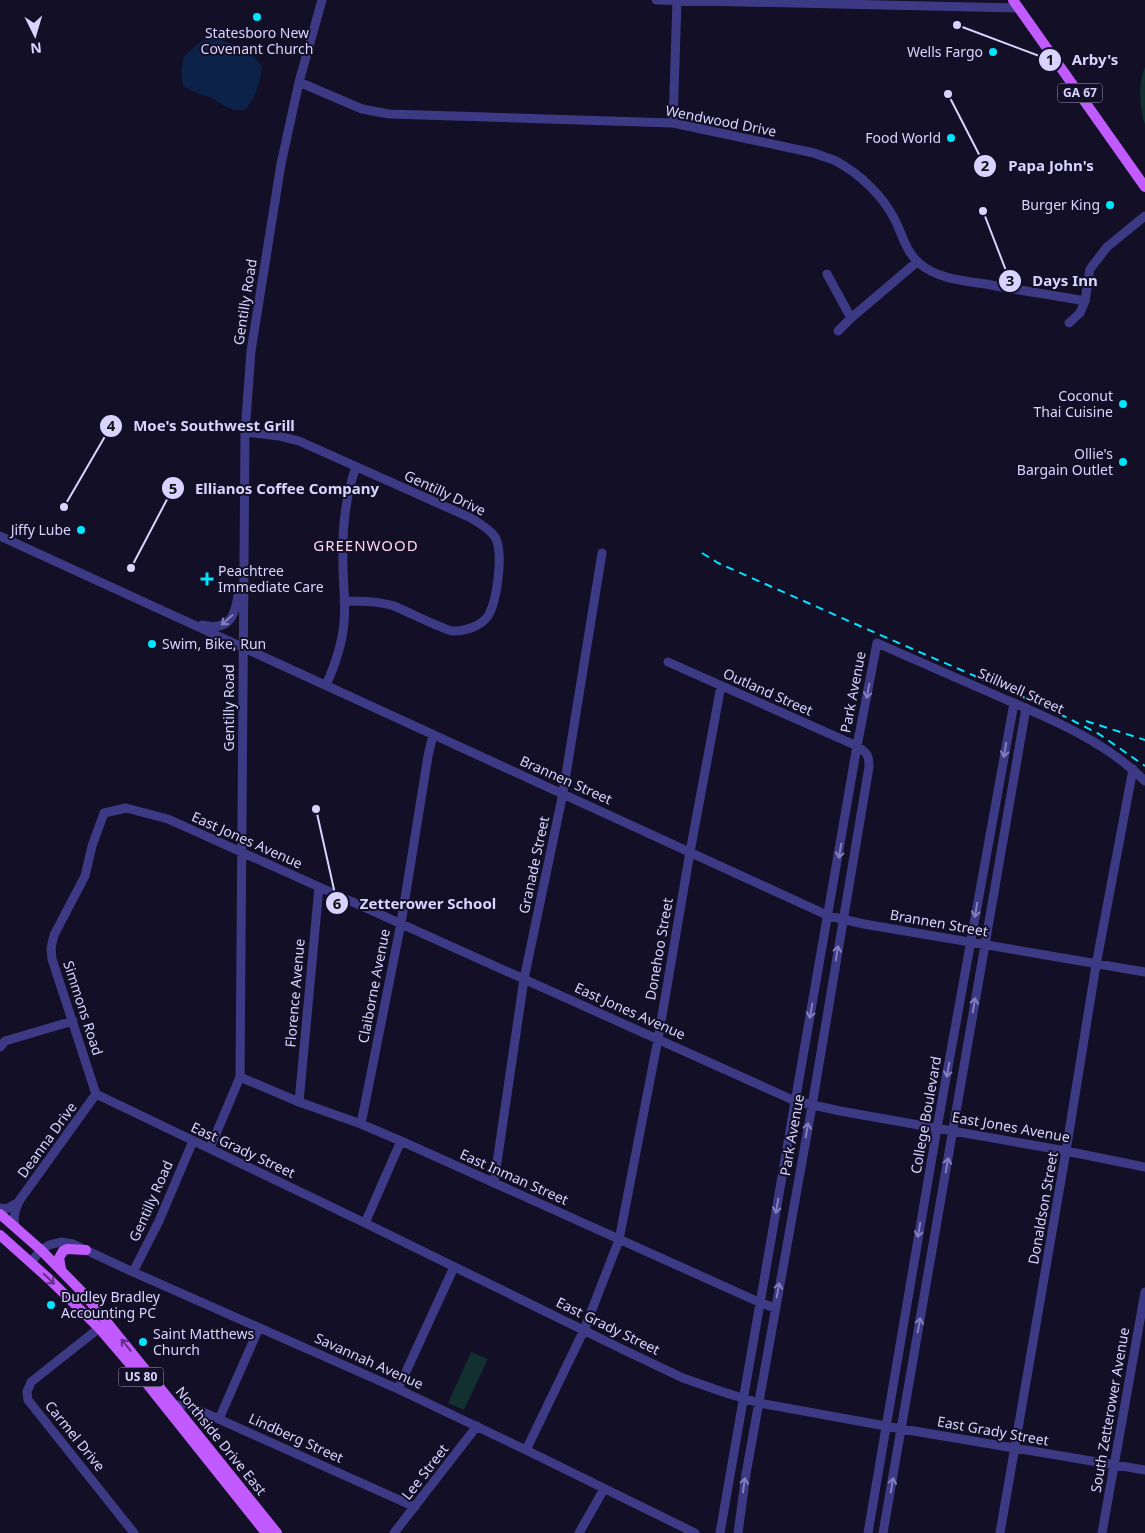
<svg xmlns="http://www.w3.org/2000/svg" width="1145" height="1533" viewBox="0 0 1145 1533" font-family="'Noto Sans',sans-serif">
<style>
.green{fill:#12302f}
.water{fill:#0c2248}
.lines{fill:none;stroke-linecap:round;stroke-linejoin:round}
.minor{stroke:#3d3a85;stroke-width:9}
.major{stroke:#c25bff;stroke-width:10}
.rail{stroke:#00e5ff;stroke-width:2;stroke-dasharray:8 6;stroke-linecap:butt}
.oneway{stroke:#837fbc}
.oneway2{stroke:#623188}
.poi-dot{fill:#00e5ff;stroke:#130f26;stroke-width:2}
.labels{text-anchor:middle;stroke-width:4;stroke-linejoin:round;paint-order:stroke}
.shield{fill:#130f26;stroke:#9e99be;stroke-width:1}
.shield-label{font-size:12px;font-weight:bold;fill:#d9d4ff}
.poi-label{font-size:14px;fill:#d9d4ff;stroke:#130f26;text-anchor:end}
.street-label{font-size:14px;fill:#d9d4ff;stroke:#130f26}
.neighbourhood-label{font-size:15px;letter-spacing:1px;fill:#ffd6f0;stroke:#130f26}
.leader{fill:none;stroke:#d9d4ff;stroke-width:2}
.callout-dot{fill:#d9d4ff;stroke:#130f26;stroke-width:2}
.mark-label{font-size:15px;text-anchor:middle;font-weight:bold;fill:#111}
.callout-label{font-size:15px;text-anchor:middle;font-weight:bold;fill:#d9d4ff;stroke:#130f26;stroke-width:4;stroke-linejoin:round;paint-order:stroke}
</style>
<rect width="100%" height="100%" fill="#130f26"/>
<path class="green" d="M1145,67V125C1139,107 1138,84 1145,67Z
M471,1352L488,1359L464,1410L448,1403Z"/>
<path class="water" d="M207,38L218,39L248,49L262,67C260,83 256,98 245,110H234L226,107L210,97L199,94L184,87C180,77 182,66 184,56L200,42Z"/>
<g class="lines">
<path class="minor" d="M656,0L1019,8
M299,82L362,109L389,114L673,123L814,153C821,156 829,158 836,161C860,174 883,196 895,220C902,234 906,252 919,263C938,280 967,281 991,285C1022,291 1054,295 1085,301
M673,123L677,1
M827,274L851,318
M1069,323L1080,313L1085,301L1090,269L1107,247L1145,216
M838,331L851,318L917,262
M245,432L279,436L299,441L471,518C479,523 490,529 495,537C504,552 497,601 488,616C481,626 466,631 454,631C448,631 442,627 436,625C422,619 408,612 394,606C378,601 361,601 344,601
M0,536L829,916L864,924L1145,972
M202,625C232,632 236,613 239,588
M668,662L857,746C867,753 869,754 869,767L812,1106L746,1474L738,1533
M326,685C335,665 342,645 344,623C346,604 343,584 343,565C342,532 344,499 356,467
M0,1047L5,1041L73,1021
M240,1077L299,1102L361,1124L401,1141L761,1303L775,1308
M96,1094L52,959L51,948L54,935L85,876L92,846L104,813L126,808L168,819L795,1101L840,1111L1066,1151L1145,1167
M96,1094L365,1223L626,1351L683,1378L726,1393L759,1403L902,1429L1145,1470
M299,1102L319,887
M361,1124L401,923L428,756L433,735
M210,1148L240,1077L245,432L251,351L281,164L299,82L322,0
M494,1183L524,979L563,793L602,553
M0,1208L6,1209L19,1202
M365,1223L401,1141
M15,1226C13,1216 15,1211 19,1201L96,1094
M31,1262L41,1250L49,1245L61,1242L73,1244L133,1272L398,1389L526,1450L695,1533
M133,1272L159,1221L193,1141
M103,1325L31,1382L27,1392L28,1400L134,1533
M398,1389L454,1267
M170,1406L185,1404L415,1507
M219,1419L259,1328
M526,1450L584,1330L619,1240L658,1039L690,852L721,686
M394,1533L477,1426
M579,1533L604,1489
M720,1533L857,746L877,643C918,661 959,679 1000,697C1051,719 1105,741 1145,781
M868,1533L937,1128L1014,703
M883,1533L1026,708
M1000,1533L1066,1151L1096,965L1133,769
M1102,1533L1145,1292"/>
<path class="major" d="M1013,0L1145,187
M0,1214L41,1250L85,1295L277,1533
M0,1235L48,1278L99,1328L147,1384L266,1533
M61,1269L59,1258L63,1251L67,1249L86,1250"/>
<path class="rail" d="M702,553L718,563L878,634L1044,706L1099,734L1145,766
M1086,721L1145,740"/>
</g>
<defs><path id="oneway-shaft" d="M-6 0H5M1.5-3L5.5 0L1.5 3" fill="none" stroke-width="1.6" stroke-linecap="round" stroke-linejoin="round" transform="scale(1.25)"/></defs>
<g class="oneway">
<use href="#oneway-shaft" transform="translate(227 620) rotate(138)"/>
<use href="#oneway-shaft" transform="translate(868 691) rotate(101)"/>
<use href="#oneway-shaft" transform="translate(1005 750) rotate(100)"/>
<use href="#oneway-shaft" transform="translate(840 851) rotate(100)"/>
<use href="#oneway-shaft" transform="translate(976 910) rotate(100)"/>
<use href="#oneway-shaft" transform="translate(837 953) rotate(-81)"/>
<use href="#oneway-shaft" transform="translate(974 1005) rotate(-80)"/>
<use href="#oneway-shaft" transform="translate(811 1011) rotate(100)"/>
<use href="#oneway-shaft" transform="translate(948 1070) rotate(100)"/>
<use href="#oneway-shaft" transform="translate(807 1130) rotate(-80)"/>
<use href="#oneway-shaft" transform="translate(947 1165) rotate(-80)"/>
<use href="#oneway-shaft" transform="translate(777 1206) rotate(100)"/>
<use href="#oneway-shaft" transform="translate(919 1230) rotate(100)"/>
<use href="#oneway-shaft" transform="translate(778 1290) rotate(-80)"/>
<use href="#oneway-shaft" transform="translate(919 1325) rotate(-80)"/>
<use href="#oneway-shaft" transform="translate(744 1485) rotate(-82)"/>
<use href="#oneway-shaft" transform="translate(892 1485) rotate(-80)"/>
</g>
<g class="oneway2">
<use href="#oneway-shaft" transform="translate(49 1279) rotate(44)"/>
<use href="#oneway-shaft" transform="translate(126 1345) rotate(-129)"/>
</g>
<g class="poi-dot">
<circle cx="257" cy="17" r="5"/>
<circle cx="993" cy="52" r="5"/>
<circle cx="951" cy="138" r="5"/>
<circle cx="1110" cy="205" r="5"/>
<circle cx="1123" cy="404" r="5"/>
<circle cx="1123" cy="462" r="5"/>
<circle cx="81" cy="530" r="5"/>
<path d="M204.5 571.5h5v5h5v5h-5v5h-5v-5h-5v-5h5z"/>
<circle cx="152" cy="644" r="5"/>
<circle cx="51" cy="1305" r="5"/>
<circle cx="143" cy="1342" r="5"/>
</g>
<g class="labels">
<g class="shield">
<rect x="1057.5" y="83.5" width="45" height="19" rx="4"/>
<rect x="118.5" y="1367.5" width="45" height="19" rx="4"/>
</g>
<g class="shield-label">
<text x="1080" y="97">GA 67</text>
<text x="141" y="1381">US 80</text>
</g>
<g class="poi-label">
<text x="257" y="38" text-anchor="middle">Statesboro New<tspan x="257" dy="16">Covenant Church</tspan></text>
<text x="983" y="57">Wells Fargo</text>
<text x="941" y="143">Food World</text>
<text x="1100" y="210">Burger King</text>
<text x="1113" y="401">Coconut<tspan x="1113" dy="16">Thai Cuisine</tspan></text>
<text x="1113" y="459">Ollie's<tspan x="1113" dy="16">Bargain Outlet</tspan></text>
<text x="71" y="535">Jiffy Lube</text>
<text x="218" y="576" text-anchor="start">Peachtree<tspan x="218" dy="16">Immediate Care</tspan></text>
<text x="162" y="649" text-anchor="start">Swim, Bike, Run</text>
<text x="61" y="1302" text-anchor="start">Dudley Bradley<tspan x="61" dy="16">Accounting PC</tspan></text>
<text x="153" y="1339" text-anchor="start">Saint Matthews<tspan x="153" dy="16">Church</tspan></text>
</g>
<g class="street-label">
<text transform="translate(721 121) rotate(11)" y="5">Wendwood Drive</text>
<text transform="translate(245 302) rotate(-81)" y="5">Gentilly Road</text>
<text transform="translate(445 493) rotate(25)" y="5">Gentilly Drive</text>
<text transform="translate(1021 691) rotate(24)" y="5">Stillwell Street</text>
<text transform="translate(768 692) rotate(24)" y="5">Outland Street</text>
<text transform="translate(853 692) rotate(-79)" y="5">Park Avenue</text>
<text transform="translate(229 708) rotate(-90)" y="5">Gentilly Road</text>
<text transform="translate(566 780) rotate(24)" y="5">Brannen Street</text>
<text transform="translate(247 840) rotate(24)" y="5">East Jones Avenue</text>
<text transform="translate(534 865) rotate(-78)" y="5">Granade Street</text>
<text transform="translate(939 923) rotate(10)" y="5">Brannen Street</text>
<text transform="translate(659 949) rotate(-80)" y="5">Donehoo Street</text>
<text transform="translate(374 986) rotate(-79)" y="5">Claiborne Avenue</text>
<text transform="translate(295 993) rotate(-85)" y="5">Florence Avenue</text>
<text transform="translate(83 1008) rotate(72)" y="5">Simmons Road</text>
<text transform="translate(630 1011) rotate(24)" y="5">East Jones Avenue</text>
<text transform="translate(926 1115) rotate(-80)" y="5">College Boulevard</text>
<text transform="translate(1011 1127) rotate(10)" y="5">East Jones Avenue</text>
<text transform="translate(792 1135) rotate(-80)" y="5">Park Avenue</text>
<text transform="translate(47 1140) rotate(-54)" y="5">Deanna Drive</text>
<text transform="translate(243 1150) rotate(25)" y="5">East Grady Street</text>
<text transform="translate(514 1177) rotate(24)" y="5">East Inman Street</text>
<text transform="translate(151 1201) rotate(-66)" y="5">Gentilly Road</text>
<text transform="translate(1043 1208) rotate(-80)" y="5">Donaldson Street</text>
<text transform="translate(608 1326) rotate(26)" y="5">East Grady Street</text>
<text transform="translate(369 1361) rotate(24)" y="5">Savannah Avenue</text>
<text transform="translate(1110 1410) rotate(-80)" y="5">South Zetterower Avenue</text>
<text transform="translate(993 1431) rotate(10)" y="5">East Grady Street</text>
<text transform="translate(75 1436) rotate(51)" y="5">Carmel Drive</text>
<text transform="translate(296 1438) rotate(24)" y="5">Lindberg Street</text>
<text transform="translate(221 1441) rotate(51)" y="5">Northside Drive East</text>
<text transform="translate(425 1472) rotate(-52)" y="5">Lee Street</text>
</g>
<g class="neighbourhood-label">
<text x="366" y="551">GREENWOOD</text>
</g>
</g>
<path class="leader" d="M957 25L1050 60M948 94L985 166M983 211L1010 281M64 507L111 426M131 568L173 488M316 809L337 903"/>
<g class="callout-dot">
<circle cx="957" cy="25" r="5"/>
<circle cx="948" cy="94" r="5"/>
<circle cx="983" cy="211" r="5"/>
<circle cx="64" cy="507" r="5"/>
<circle cx="131" cy="568" r="5"/>
<circle cx="316" cy="809" r="5"/>
<circle cx="1050" cy="60" r="12"/>
<circle cx="985" cy="166" r="12"/>
<circle cx="1010" cy="281" r="12"/>
<circle cx="111" cy="426" r="12"/>
<circle cx="173" cy="488" r="12"/>
<circle cx="337" cy="903" r="12"/>
</g>
<g class="mark-label">
<text x="1050" y="65">1</text>
<text x="985" y="171">2</text>
<text x="1010" y="286">3</text>
<text x="111" y="431">4</text>
<text x="173" y="494">5</text>
<text x="337" y="909">6</text>
</g>
<g class="callout-label">
<text x="1095" y="65">Arby's</text>
<text x="1051" y="171">Papa John's</text>
<text x="1065" y="286">Days Inn</text>
<text x="214" y="431">Moe's Southwest Grill</text>
<text x="287" y="494">Ellianos Coffee Company</text>
<text x="428" y="909">Zetterower School</text>
</g>
<g transform="translate(35 35) rotate(175)" stroke="#130f26" stroke-width="4" paint-order="stroke">
<path d="M0-4L9 19L0 12L-9 19Z" fill="#d9d4ff"/>
<text y="-8" font-size="14" font-weight="bold" text-anchor="middle" fill="#d9d4ff">N</text>
</g>
</svg>
